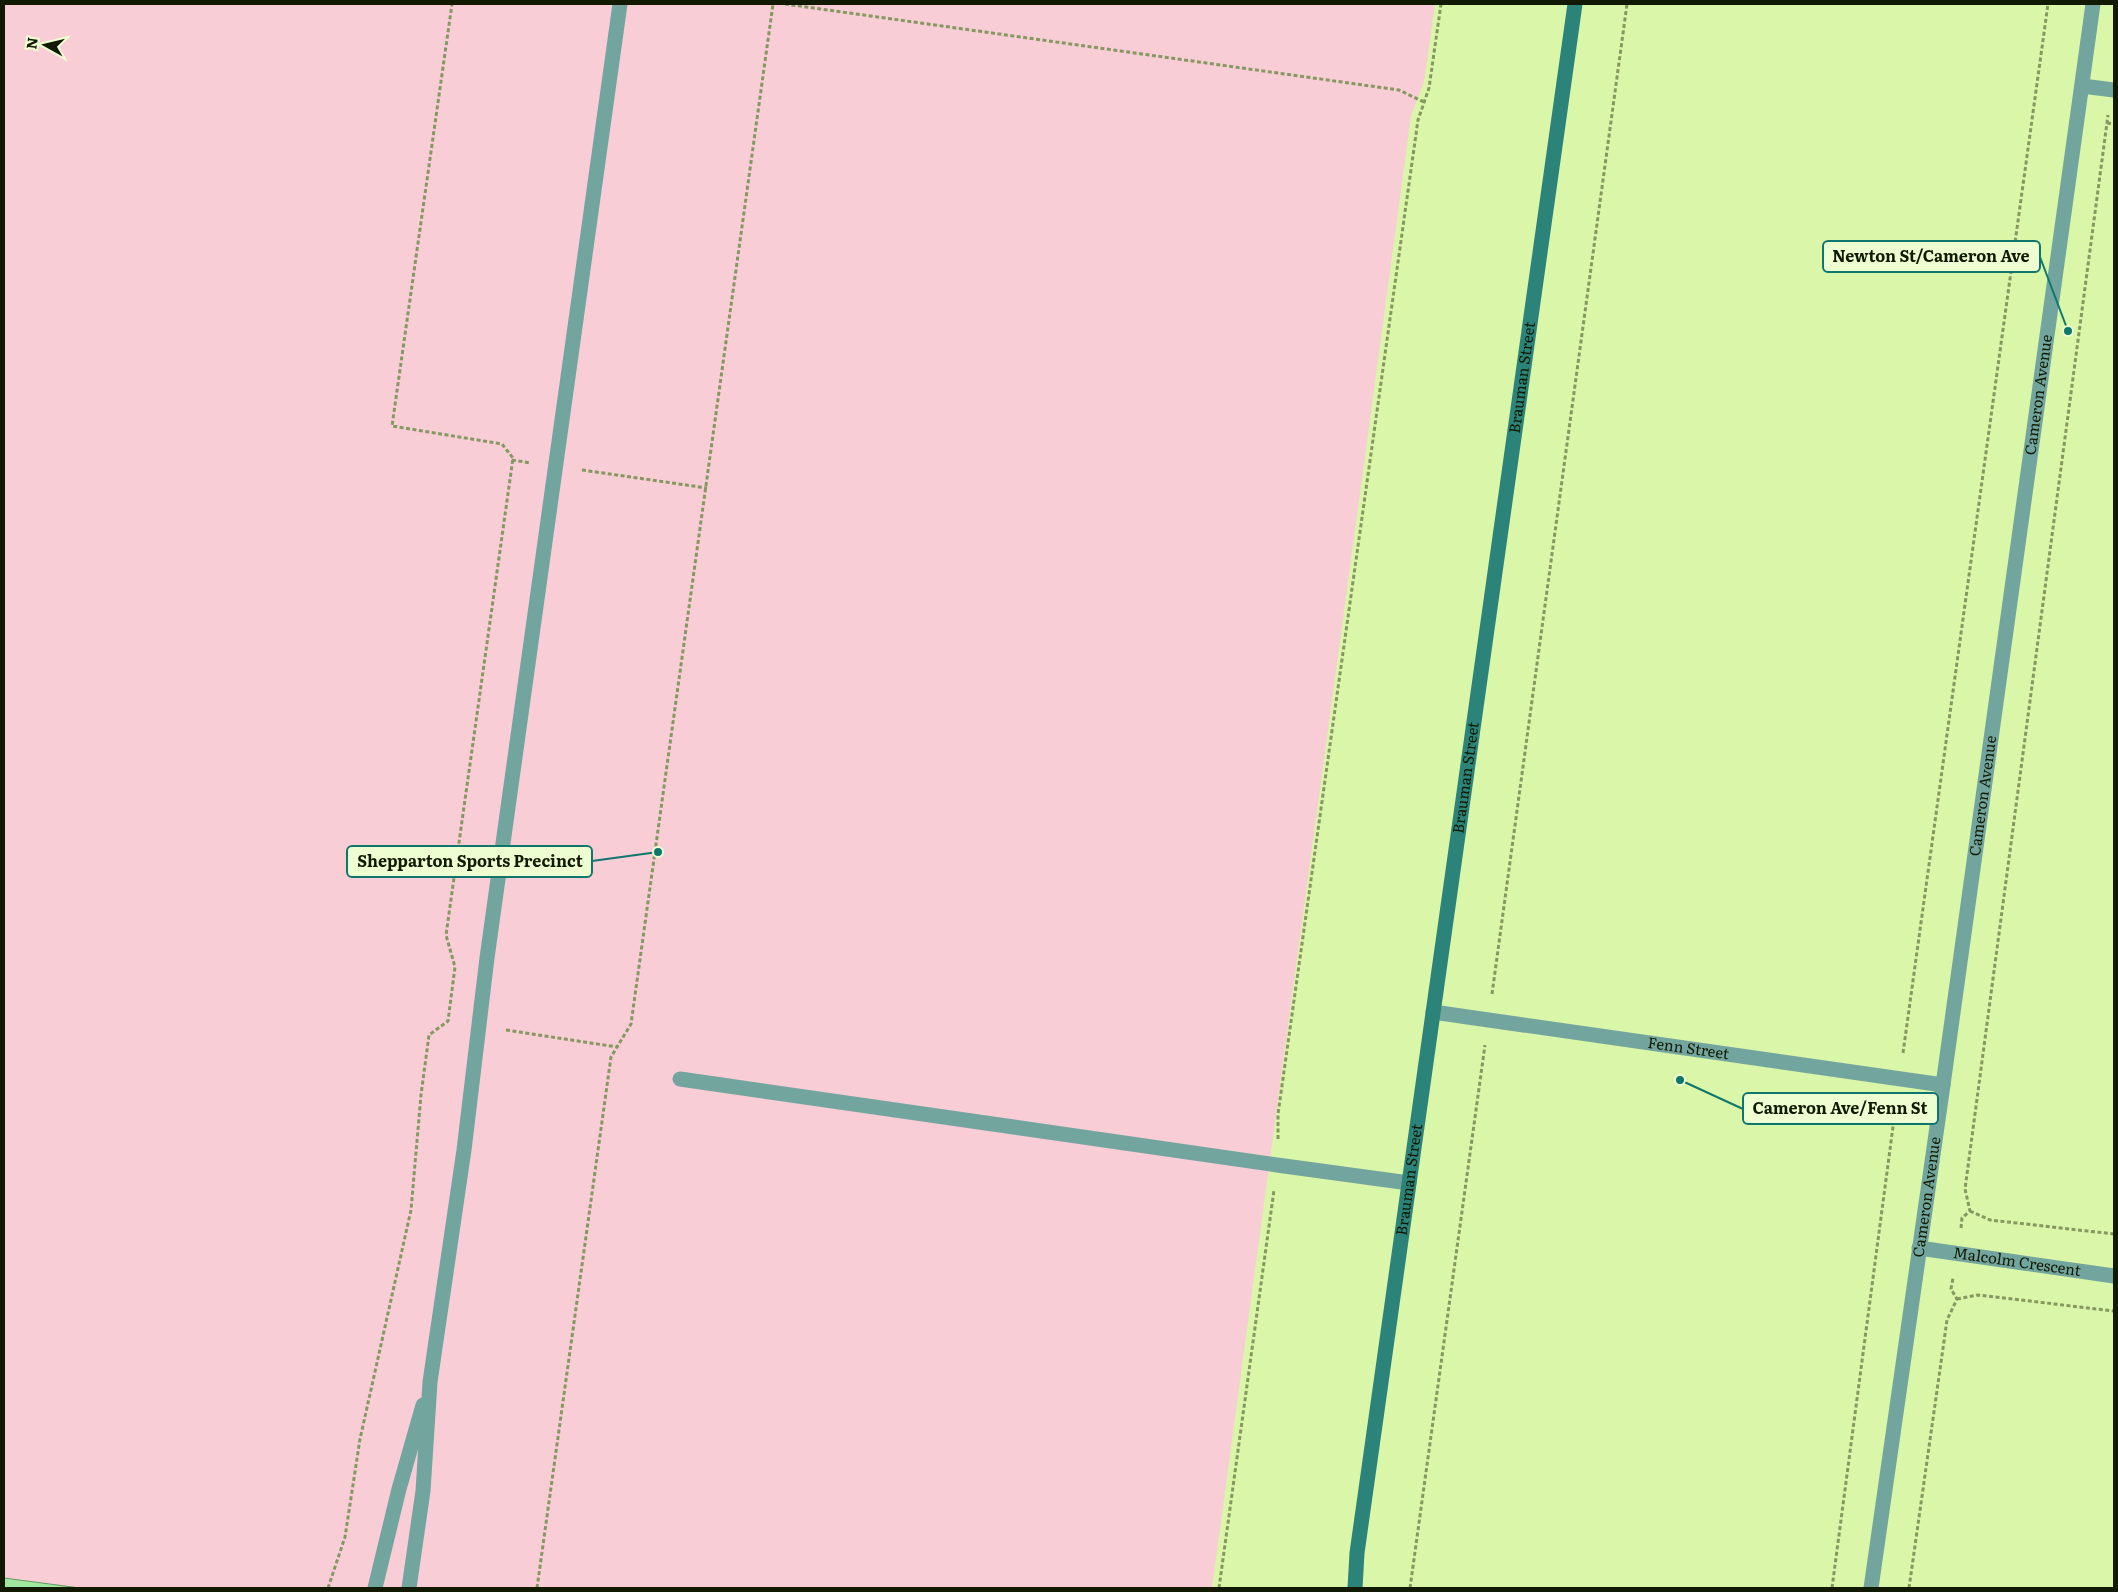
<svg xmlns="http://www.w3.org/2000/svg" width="2118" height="1592" viewBox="0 0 2118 1592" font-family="Literata,serif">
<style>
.green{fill:#f9cdd6}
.building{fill:#a0e89f;stroke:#5f995f}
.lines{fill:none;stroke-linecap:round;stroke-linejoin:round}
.path{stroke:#849860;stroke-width:3;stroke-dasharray:4 2.5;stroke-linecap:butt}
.lane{stroke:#72a59e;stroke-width:15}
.street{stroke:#72a59e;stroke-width:15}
.secondary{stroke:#2b8379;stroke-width:15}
.labels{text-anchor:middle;stroke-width:5;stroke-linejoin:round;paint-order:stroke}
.street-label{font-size:15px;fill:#111900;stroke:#edffd1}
.leader{fill:none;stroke:#0f766e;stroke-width:2}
.callout-dot{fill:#0f766e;stroke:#edffd1;stroke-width:2}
.callout{fill:#edffd1;stroke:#0f766e;stroke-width:2}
.callout-label{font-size:16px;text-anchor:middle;font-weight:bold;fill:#111900}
</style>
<rect width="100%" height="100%" fill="#daf6a8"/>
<path class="green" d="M4,4H1435L1424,82L1411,116L1212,1588H4Z"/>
<path class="building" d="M4,1578L80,1588H4Z"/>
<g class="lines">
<path class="path" d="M785,4L1399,90L1424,102
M2107,123L2114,124
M512,460L531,463
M582,470L707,488
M1492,994L1627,4
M506,1030L617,1047
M1903,1053L2048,4
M1278,1139V1114L1418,120L1429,88L1441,4
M1970,1211L1990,1220L2114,1234
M1961,1228L1962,1218L1970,1211L1965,1189L2108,115
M1957,1299L1978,1295L2114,1311
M328,1588L345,1537L360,1439L411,1210L421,1095L429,1035L448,1021L455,967L446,935L513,458L502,444L392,426L452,4
M537,1588L611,1057L631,1024L773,4
M1219,1588L1274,1190
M1410,1588L1485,1045
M1832,1588L1896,1104
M1909,1588L1947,1320L1957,1299L1951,1289L1953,1278"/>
<path class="lane" d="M680,1079L1277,1165L1409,1183
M375,1588L399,1489L423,1405
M409,1588L423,1491L430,1382L464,1150L487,958L620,4"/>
<g class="street">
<path d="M2082,86L2114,90"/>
<path id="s1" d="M1433,1012L1943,1085"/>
<path id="s2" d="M1919,1248L2114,1276"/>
<path id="s3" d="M1871,1588L1943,1085L2093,4"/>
</g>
<path class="secondary" id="s4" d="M1355,1588L1357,1553L1575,4"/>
</g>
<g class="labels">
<g class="street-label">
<text dy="5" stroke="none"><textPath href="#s4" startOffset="1222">Brauman Street</textPath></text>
<text dy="5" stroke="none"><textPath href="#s3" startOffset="1205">Cameron Avenue</textPath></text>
<text dy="5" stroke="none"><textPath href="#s4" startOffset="818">Brauman Street</textPath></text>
<text dy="5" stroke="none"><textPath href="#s3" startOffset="800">Cameron Avenue</textPath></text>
<text dy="5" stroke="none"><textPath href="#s1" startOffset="258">Fenn Street</textPath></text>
<text dy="5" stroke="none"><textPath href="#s4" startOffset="412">Brauman Street</textPath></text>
<text dy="5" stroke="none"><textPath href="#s3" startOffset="395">Cameron Avenue</textPath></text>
<text dy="5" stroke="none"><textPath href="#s2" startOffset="99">Malcolm Crescent</textPath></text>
</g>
</g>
<path class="leader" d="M2068 331L2040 257M658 852L592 861M1680 1080L1743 1109"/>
<g class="callout-dot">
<circle cx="2068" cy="331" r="5"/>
<circle cx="658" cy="852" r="5"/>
<circle cx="1680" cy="1080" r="5"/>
</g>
<g class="callout">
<rect x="1823" y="241" width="217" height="31" rx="5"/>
<rect x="347" y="846" width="245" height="31" rx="5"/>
<rect x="1743" y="1093" width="195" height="31" rx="5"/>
</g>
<g class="callout-label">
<text x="1931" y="262">Newton St/Cameron Ave</text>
<text x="470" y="867">Shepparton Sports Precinct</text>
<text x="1840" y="1114">Cameron Ave/Fenn St</text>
</g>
<rect width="2118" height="1592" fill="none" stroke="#111900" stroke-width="10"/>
<g transform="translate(45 45) rotate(278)" stroke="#edffd1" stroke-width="4" paint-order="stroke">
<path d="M0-4L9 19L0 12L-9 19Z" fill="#111900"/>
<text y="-8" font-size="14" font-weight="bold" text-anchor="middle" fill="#111900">N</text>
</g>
</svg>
